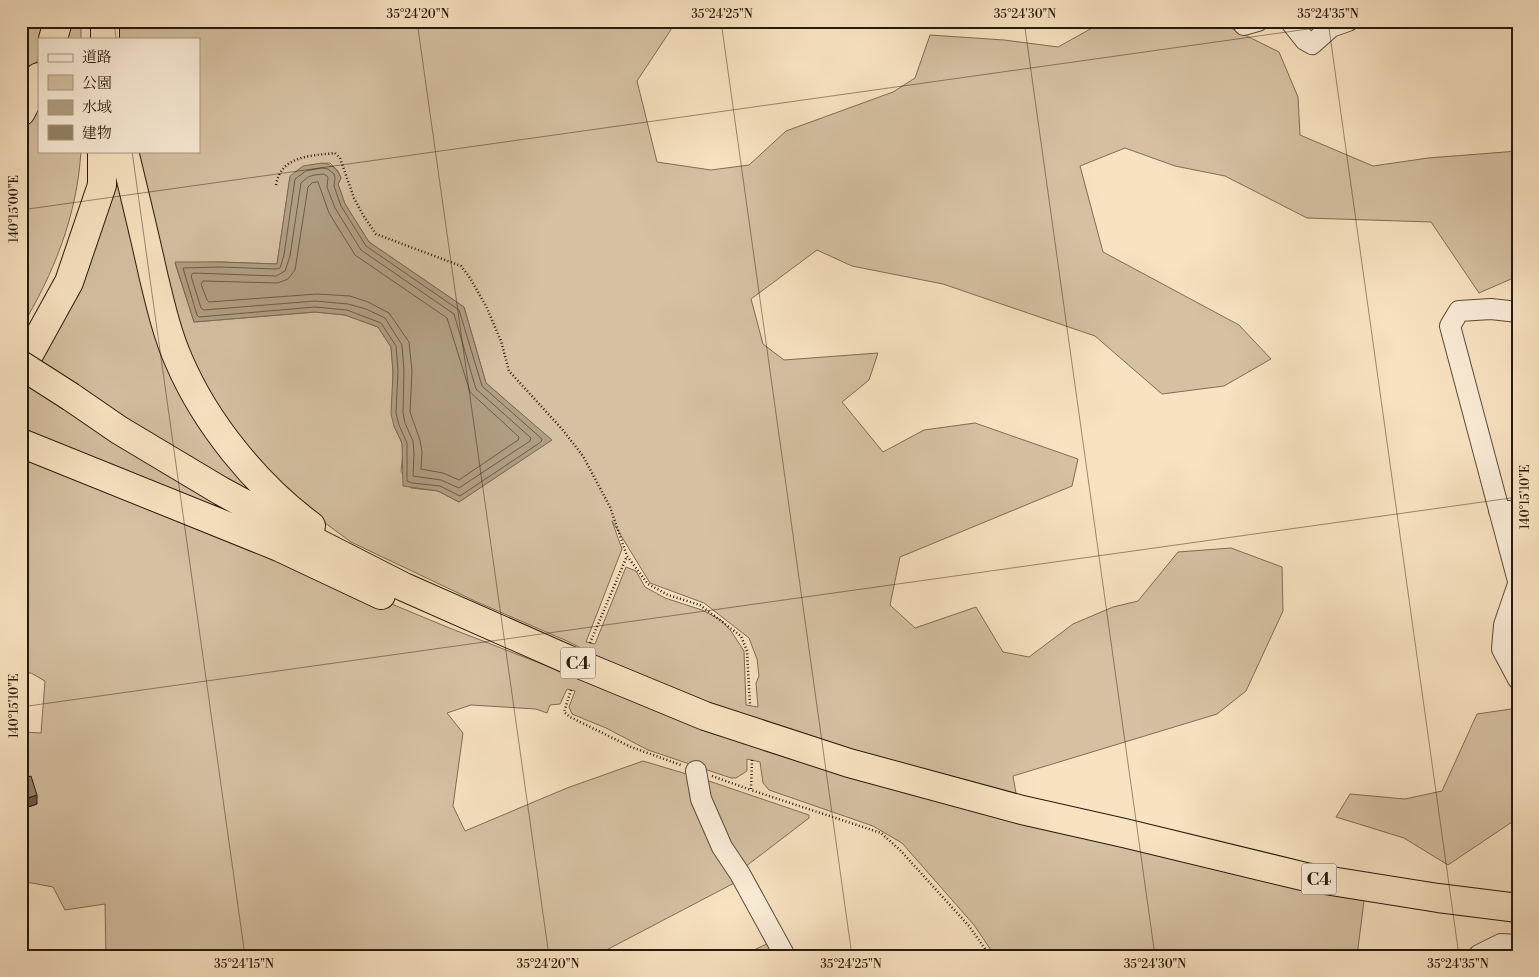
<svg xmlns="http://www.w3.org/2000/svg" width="1539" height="977" viewBox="0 0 1539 977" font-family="'Libre Bodoni','Noto Serif JP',serif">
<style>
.green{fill:#d5c0a2;stroke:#7e6c55;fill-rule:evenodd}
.water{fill:#b19e82;stroke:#7a6951}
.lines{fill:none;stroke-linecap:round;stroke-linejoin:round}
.shore{stroke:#6c5c45;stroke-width:1}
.minor-casing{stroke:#5c4b36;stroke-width:22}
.highway-casing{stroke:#281908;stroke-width:30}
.path{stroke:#281908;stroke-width:2.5;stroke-dasharray:1 2.5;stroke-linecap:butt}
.minor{stroke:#faecd7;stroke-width:20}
.highway{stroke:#f8e2c1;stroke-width:28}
.highway-bridge-casing{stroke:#281908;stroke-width:30;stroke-linecap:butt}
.highway-bridge{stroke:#f8e2c1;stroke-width:28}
.wall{fill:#7f7059;stroke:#281908}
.shaded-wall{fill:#685b49;stroke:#281908}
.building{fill:#948268;stroke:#281908}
.ticks{fill:none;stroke:#281908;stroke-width:1;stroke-opacity:0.45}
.labels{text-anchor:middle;stroke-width:4;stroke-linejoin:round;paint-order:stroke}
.shield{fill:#faecd7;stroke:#675846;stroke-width:1}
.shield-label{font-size:18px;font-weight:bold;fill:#281908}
.neatline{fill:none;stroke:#281908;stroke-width:2}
.ticks-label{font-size:12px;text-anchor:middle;fill:#281908}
</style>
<rect width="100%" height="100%" fill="#f8e2c1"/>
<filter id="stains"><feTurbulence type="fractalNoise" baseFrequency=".004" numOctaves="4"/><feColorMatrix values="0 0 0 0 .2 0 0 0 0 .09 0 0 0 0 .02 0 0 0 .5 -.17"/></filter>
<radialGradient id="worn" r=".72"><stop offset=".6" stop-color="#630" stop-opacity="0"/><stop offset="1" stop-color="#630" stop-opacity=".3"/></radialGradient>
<path class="green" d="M21,21H52L46,39H39V57L21,95Z
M66,21H81V39H60Z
M111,21H680L672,28L637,81L657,162L711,170L749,165L786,131L893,92L915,78L930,35L1004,40L1058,47L1103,22L1217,21L1279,52L1298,97L1300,135L1373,166L1428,158L1518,151V276L1479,293L1431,222L1307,218L1225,176L1175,166L1125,148L1080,166L1103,252L1239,325L1271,359L1224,386L1162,394L1095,336L943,284L852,266L817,250L751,299L763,344L784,360L878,353L869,380L842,402L883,452L924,430L975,423L1078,459L1072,486L900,557L890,605L915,628L976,607L1003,652L1029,657L1073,624L1113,607L1138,601L1178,552L1231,548L1282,567L1283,611L1246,691L1217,714L1013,776L1017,799L793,734L635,675L567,641L477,602L351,542L317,517L282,490L208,402L178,333L132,151H199V39H112ZM330,163L338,171L341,178L338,184L345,204L369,242L464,307L486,383L551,440L459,502L438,491L411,488L401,471L403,453L402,443L394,426L393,372L391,347L378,327L345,315L315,312L194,322L175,263L220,262L277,264L290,177C305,165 311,164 330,163ZM612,521L650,583L704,603L749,638L757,659L759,676L756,683L758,707L746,705L744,651L731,631L721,620L702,610L665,598L645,587L636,571L626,567L595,644L586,642L622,549Z
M39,91V151H81C77,216 54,273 21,328V125Z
M109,151L163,337L290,515L155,440L34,362Z
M21,381L278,535L21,436Z
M21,450L447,627L583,680L1365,893L1357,956H995L974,925L902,843L873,826L769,790L763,783L760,762L747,759V771L736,778H731L648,750L606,728L572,714L569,707L575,691L567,689L560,704L550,705L547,713L536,709L471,705L447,713L463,733L453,806L465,831L567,788L643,761L690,775L738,881L595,956H106L105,904L65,910L53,887L21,881V732L41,733L45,681L31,673H21Z
M1511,709L1518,711V818L1448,865L1404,838L1336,817L1350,794L1405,799L1442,791L1477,714Z
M703,779L809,815V818L745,867L741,868Z
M771,942L779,956H741Z"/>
<path class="water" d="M322,163C332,164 337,169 341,178L338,184L345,204L369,242L464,307L486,383L552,440L459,502L438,491L403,486L402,443L394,426L391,414L393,372L391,347L378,327L345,315L315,312L194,322L175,262H220L277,264L290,176L303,166Z"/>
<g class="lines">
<path class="shore" d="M322,168L328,169L334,174L335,178L334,186L341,206L366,246L459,310L482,386L542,439L541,442L460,496L440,486L412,483L407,481V443L399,425L396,413L398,371L396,346L381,323L347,310L315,307L199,317L197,315L183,268L220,267L276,269L280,268L284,255L295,179L306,171Z
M315,175L324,174L328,177L327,187L335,208L361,250L454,314L476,389L531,438L530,441L459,488L441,480L413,476L414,454L413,441L405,423L403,413L404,371L402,345L385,318L366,309L348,304L315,301L204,310L201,308L191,276L193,273L276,276L285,271L290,256L301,183L308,177Z
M318,182L329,213L355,255L447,318L470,392L519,437L518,440L459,480L443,473L421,469L422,452L420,440L410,412L412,371L409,342L389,313L368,302L350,296L317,294L209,302L207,300L201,284L203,281L278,283L288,279L295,270L308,187L312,183Z"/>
<g class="minor-casing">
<path id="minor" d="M1290,21L1305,40L1312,44L1331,27L1348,21
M1244,25L1258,21
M1518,312L1491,309L1459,311L1450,326L1518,581
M1499,511H1518
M1518,584L1504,625L1502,649L1518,679
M696,771L701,799L722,847L740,874L785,956
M1479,955L1501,944L1518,945"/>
</g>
<g class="highway-casing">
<path id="highway" d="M53,39L58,21
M105,39V21
M21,112L39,77
M124,151C134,192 144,233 153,274C160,303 167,334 179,361C206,424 257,486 311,526
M21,369L69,282L102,185V151
M71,397L119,430L221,491L304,536L404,587L567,659L705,716L849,763L1022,810L1124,833L1306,877L1438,898L1518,908
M21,443L279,547L381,595"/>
</g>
<path class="path" d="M276,185C281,155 311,156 335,153L340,158L354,198L363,215L376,234L461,266L470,278L486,306L501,341L509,371L562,429L583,456L610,507L627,556L648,584L668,595L700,605L741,636L747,651L750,706
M590,643L627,556
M571,690L564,712L570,717L631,747L681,765
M752,760L751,790L881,833L900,850L969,926L990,956
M712,776L751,790"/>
<use href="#minor" class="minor"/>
<use href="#highway" class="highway"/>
<g class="highway-bridge-casing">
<path id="highway-bridge" d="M21,365L71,397"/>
</g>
<use href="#highway-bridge" class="highway-bridge"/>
</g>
<path class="wall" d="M21,780L37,804L25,808L21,797Z"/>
<path class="shaded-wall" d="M37,795V804L25,808V799Z"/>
<path class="building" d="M31,776L37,795L25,799L21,789V780Z"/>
<path class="ticks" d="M114,21L116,39M417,21L549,956M721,21L852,956M1024,21L1155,956M1328,21L1459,956M132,151L245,956M21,210L1365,21M21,707L1518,497"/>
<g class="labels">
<g class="shield">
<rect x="560.5" y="647.5" width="35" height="31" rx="4"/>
<rect x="1301.5" y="863.5" width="35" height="31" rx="4"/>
</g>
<g class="shield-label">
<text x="578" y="669">C4</text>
<text x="1319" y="885">C4</text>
</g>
</g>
<rect width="1539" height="977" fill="none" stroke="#f8e2c1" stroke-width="55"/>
<rect x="38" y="38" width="162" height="115" fill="#faecd7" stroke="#a69884"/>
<rect x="48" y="54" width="25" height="8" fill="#faecd7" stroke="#a69884"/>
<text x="82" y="62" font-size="15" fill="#281908">道路</text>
<rect x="48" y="75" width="25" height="15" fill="#d5c0a2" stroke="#a69884"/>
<text x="82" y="88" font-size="15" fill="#281908">公園</text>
<rect x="48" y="100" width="25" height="15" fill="#b19e82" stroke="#a69884"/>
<text x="82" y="112" font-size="15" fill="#281908">水域</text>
<rect x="48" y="125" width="25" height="15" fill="#948268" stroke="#a69884"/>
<text x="82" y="138" font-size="15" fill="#281908">建物</text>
<rect x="28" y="28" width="1484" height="922" class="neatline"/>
<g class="ticks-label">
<text x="418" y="18">35°24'20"N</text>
<text x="722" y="18">35°24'25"N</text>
<text x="1025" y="18">35°24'30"N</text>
<text x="1328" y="18">35°24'35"N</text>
<text transform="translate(14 209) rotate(-90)" y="4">140°15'00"E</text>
<text transform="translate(1525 497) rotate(-90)" y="4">140°15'10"E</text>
<text transform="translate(14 706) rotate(-90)" y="4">140°15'10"E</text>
<text x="244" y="968">35°24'15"N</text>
<text x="548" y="968">35°24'20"N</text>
<text x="851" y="968">35°24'25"N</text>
<text x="1155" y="968">35°24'30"N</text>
<text x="1458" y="968">35°24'35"N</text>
</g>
<rect width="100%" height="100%" filter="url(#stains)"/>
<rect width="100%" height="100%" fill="url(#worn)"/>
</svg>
